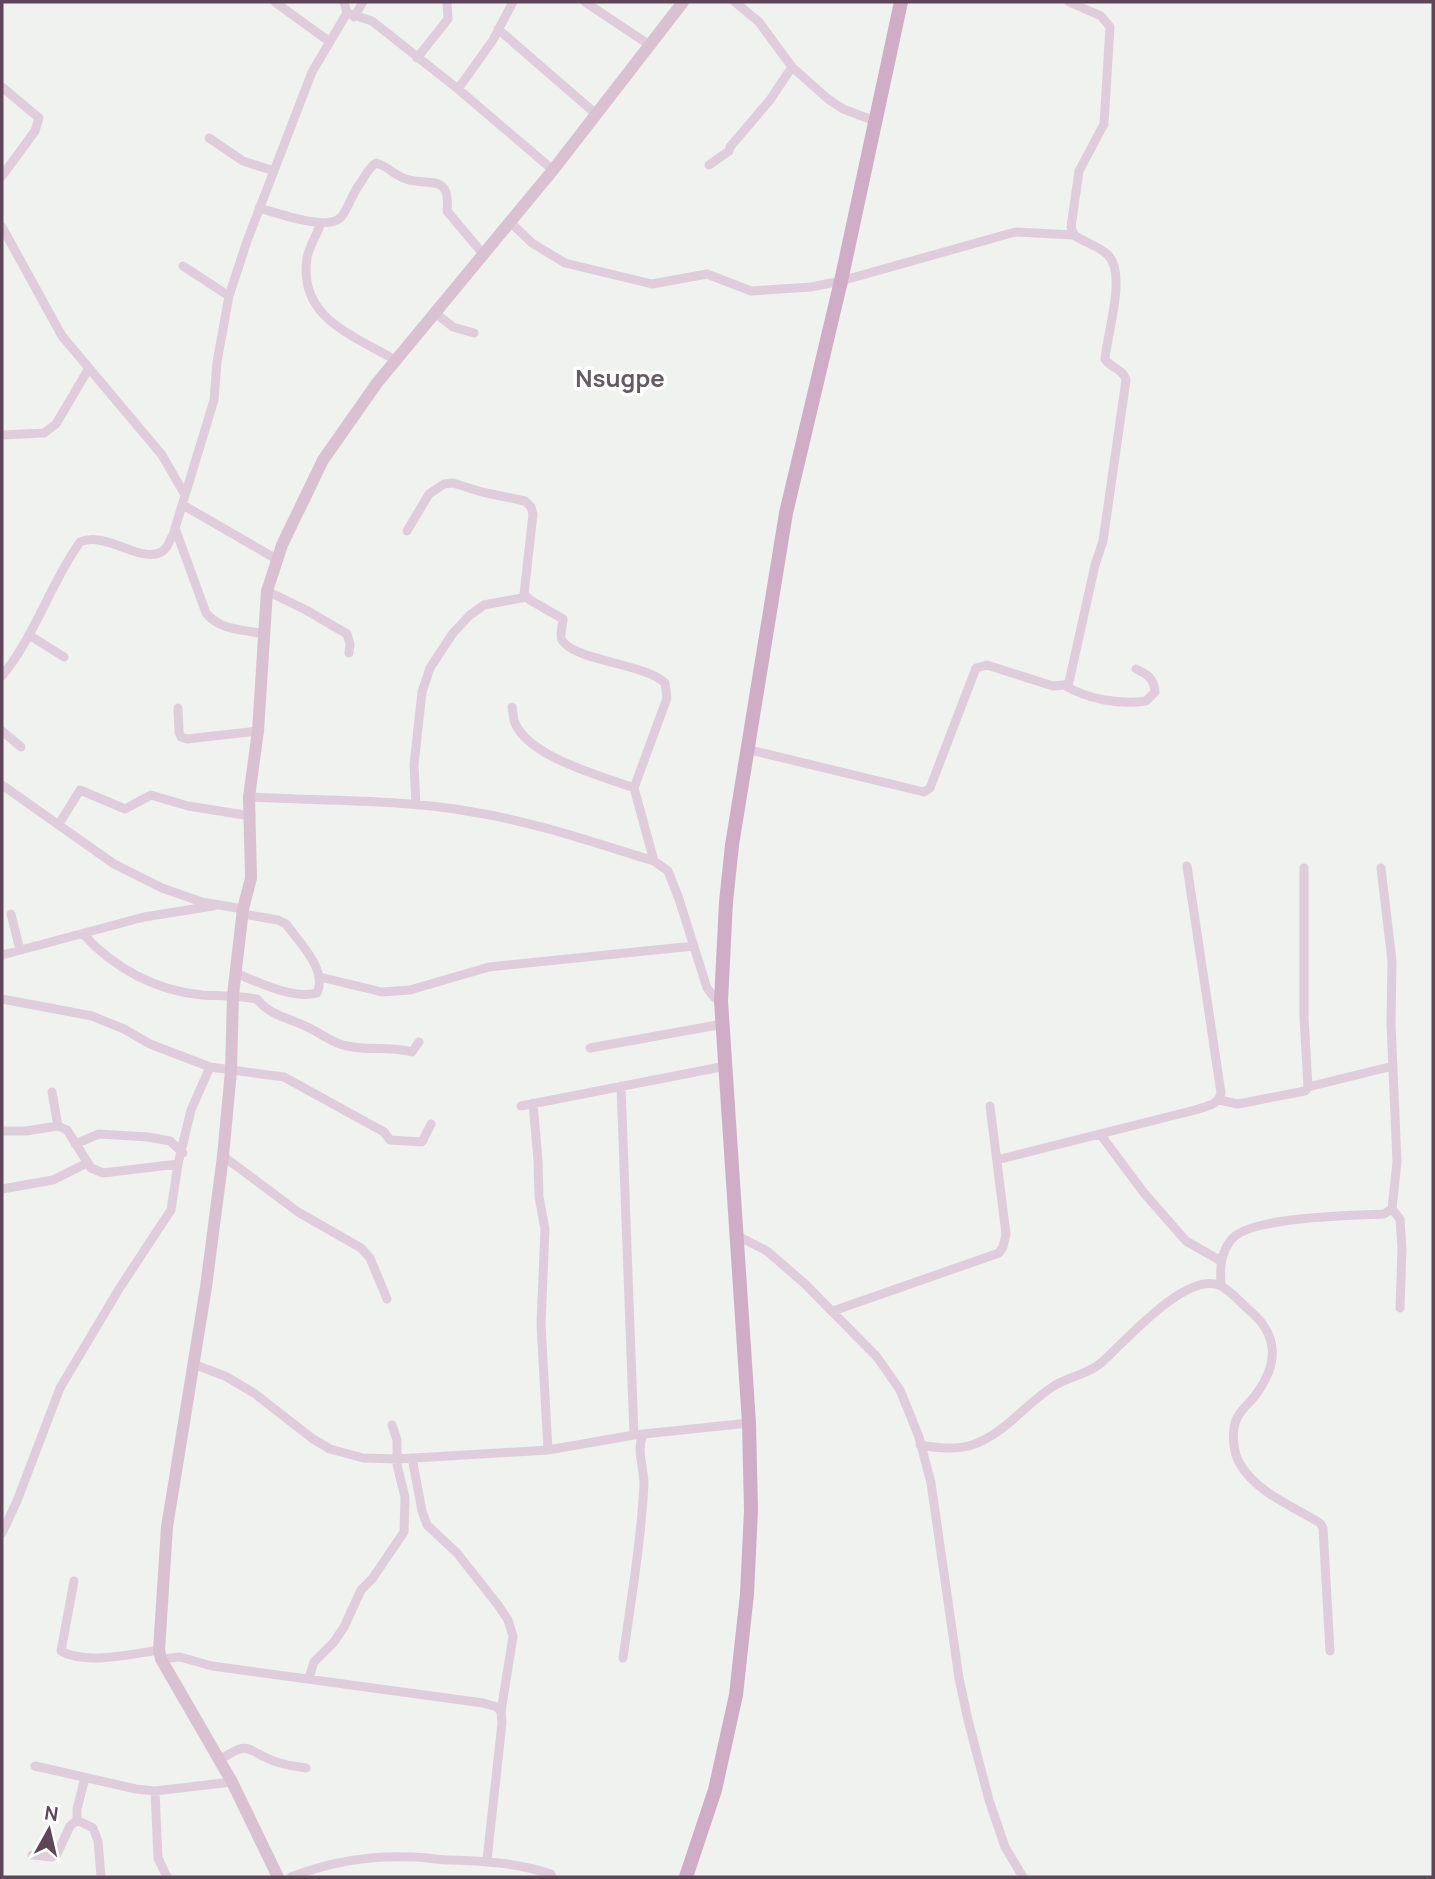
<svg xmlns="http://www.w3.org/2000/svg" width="1435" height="1879" viewBox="0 0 1435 1879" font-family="Manrope,sans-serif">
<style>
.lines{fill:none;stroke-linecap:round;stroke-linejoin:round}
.street{stroke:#e0cddc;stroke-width:9}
.secondary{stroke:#d9c1d2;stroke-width:12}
.primary{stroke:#d0adc7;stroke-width:14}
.labels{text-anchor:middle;stroke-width:7;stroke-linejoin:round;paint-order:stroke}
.quarter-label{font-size:24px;font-weight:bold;fill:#655b62;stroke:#fff}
</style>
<rect width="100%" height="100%" fill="#f0f2ef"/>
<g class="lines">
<path class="street" d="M275,2L330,42
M344,2L347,13L372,21L458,89L553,170
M585,2L651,46
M735,2L759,22L792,67L828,99L843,109L875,121
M354,17L363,2
M498,29L596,114
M417,58L448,19L447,2
M2,87L39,118L35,131L2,176
M458,89L493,40L513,2
M209,138L243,161L274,171
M709,165L729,151L730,147L770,100L792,67
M259,208C277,213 326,231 340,218C347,212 352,194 359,185C365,177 368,168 376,163C388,166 395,176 406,179C428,187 451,172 447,211L483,254
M510,222L532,243L565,263L652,284L707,274L751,291L811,287L841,281L1015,232L1074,235
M321,223C317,235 309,246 307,258C298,318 353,335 395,360
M2,227L62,336L162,455L185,495
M183,266L229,296
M434,312L453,327L474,333
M2,435L44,433L56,424L89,368
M183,505L278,560
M175,528L206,613C221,631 242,629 264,634
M407,531L429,494L444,484L453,483L482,492L525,501L531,507L533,514L524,594L530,600L563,619C563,625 559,635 562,640C574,661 644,663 665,683L667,698L634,788L654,861
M267,591L306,610L347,634L350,644L349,653
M29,635L64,657
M2,676C35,636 50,584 80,542C107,530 144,567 164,550C168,547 170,539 173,535L214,400L217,362L229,296L247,241L312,72L347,13
M1064,685C1087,699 1119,705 1146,701L1155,692C1154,678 1147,674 1136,669
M512,707C513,711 513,718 515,723C529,757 601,776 634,788
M178,708L179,732L181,737L187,739L258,731
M2,731L21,747
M746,749L924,792L930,788L976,668L987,665L1053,686L1064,685L1069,682L1095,565L1103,541L1126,380C1124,369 1110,368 1105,359C1107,334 1127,274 1108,255C1099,246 1085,243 1074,235L1071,227L1079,171L1104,124L1110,27L1101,16L1069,2
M2,785L114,864L162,888L202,902L243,909
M249,797C324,801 400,799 473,812C535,822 595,843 654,861L668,871L679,899L707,988L714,997L721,1001
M416,805L414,765L422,692L430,668L453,633L470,615L484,605L527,597
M59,824L80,790L125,809L151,795L188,806L251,816
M1304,868V1017L1308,1087
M11,914L20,950
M83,934C114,968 156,991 202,995C221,996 239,996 257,999C272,1018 293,1018 313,1030C325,1036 334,1044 347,1046C369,1051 390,1046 412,1052L419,1042
M2,955L144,917L213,906
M236,973C257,982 294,1000 317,993C328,970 299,942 286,924L278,920L243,914
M320,977L382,992L410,990L489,967L694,946
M2,999L92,1016L124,1029L150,1044L210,1067L284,1077L384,1132L390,1140L422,1142L431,1124
M590,1048L723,1024
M621,1086L634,1435
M52,1092L58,1126
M1219,1100L1238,1104L1305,1091L1308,1087L1393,1066
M533,1103L538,1160L539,1197L545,1229L541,1324L548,1450
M521,1106L726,1066
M2,1131H26L58,1126L67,1130L91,1168L103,1173L178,1164L191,1110L210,1067
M1100,1134L1144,1193L1186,1241L1221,1261
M75,1144L99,1134L148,1137L170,1141L183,1153
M223,1156L298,1212L361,1248L370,1258L387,1299
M997,1160L1195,1110C1206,1106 1218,1106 1221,1093L1187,866
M2,1189L53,1180L87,1163
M1392,1209L1400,1219L1402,1249L1400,1308
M738,1236L767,1251L805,1284L877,1357L900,1390L919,1437L931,1483L959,1678L968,1720L989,1800L1005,1847L1023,1877
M1221,1286C1220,1269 1220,1254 1231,1240C1249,1216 1353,1216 1384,1214L1392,1209L1397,1162L1391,1023L1392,961L1381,868
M833,1311L999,1253L1003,1247L1006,1234L990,1106
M193,1364L225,1376L254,1393L313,1439L330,1449L363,1458L398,1459L548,1450L634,1435L749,1423
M920,1445C938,1448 955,1450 972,1445C1004,1435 1026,1403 1054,1386C1069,1376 1087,1375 1101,1363C1124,1343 1187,1269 1221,1286C1231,1291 1240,1302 1249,1310C1278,1334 1279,1363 1257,1393C1251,1402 1242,1408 1237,1418C1231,1430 1233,1453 1240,1464C1256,1492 1294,1507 1320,1523L1323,1528L1330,1651
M412,1458L422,1511L427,1525L457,1553L498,1605L508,1620L513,1636L501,1712
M2,1533L17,1501L60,1388L119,1289L171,1210L178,1164
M74,1581L61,1651C85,1665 133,1654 159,1650
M623,1658C631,1600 641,1542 644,1484C644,1468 636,1450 643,1435
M161,1659L180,1657L212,1666L483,1703L497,1707L501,1712L502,1723L487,1860
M309,1678L314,1662L334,1642L344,1627L361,1590L372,1579L404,1532L405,1497L397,1465V1440L392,1425
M219,1760C248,1742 243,1747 271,1760C282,1765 295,1766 306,1768
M35,1766L136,1789L155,1791L232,1782
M85,1778L77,1809V1820L93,1828L98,1841L101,1877
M155,1791L158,1858L167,1877
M32,1855L52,1857L57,1854L70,1826L77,1820
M291,1877C329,1862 371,1855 413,1857C425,1857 438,1860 450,1860C486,1861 517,1863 551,1874L552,1877"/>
<path class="secondary" d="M278,1877L232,1782L161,1659L159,1650L167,1527L206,1287L223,1156L231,1071L233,995L243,909L251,878L249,797L258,731L267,591L282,545L323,460L377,383L553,170L683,2"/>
<path class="primary" d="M686,1877L715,1790L736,1695L747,1594L751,1510L749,1423L721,1001L726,902L732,845L786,513L841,281L901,2"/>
</g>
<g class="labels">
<g class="quarter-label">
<text x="620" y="387">Nsugpe</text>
</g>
</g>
<rect width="1435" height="1879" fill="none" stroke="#5e4658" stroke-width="7"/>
<g transform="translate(49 1830) rotate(8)" stroke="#ffffff" stroke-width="5" paint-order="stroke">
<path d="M0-5L12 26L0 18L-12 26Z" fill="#5e4658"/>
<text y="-10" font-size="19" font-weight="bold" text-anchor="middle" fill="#5e4658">N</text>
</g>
</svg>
